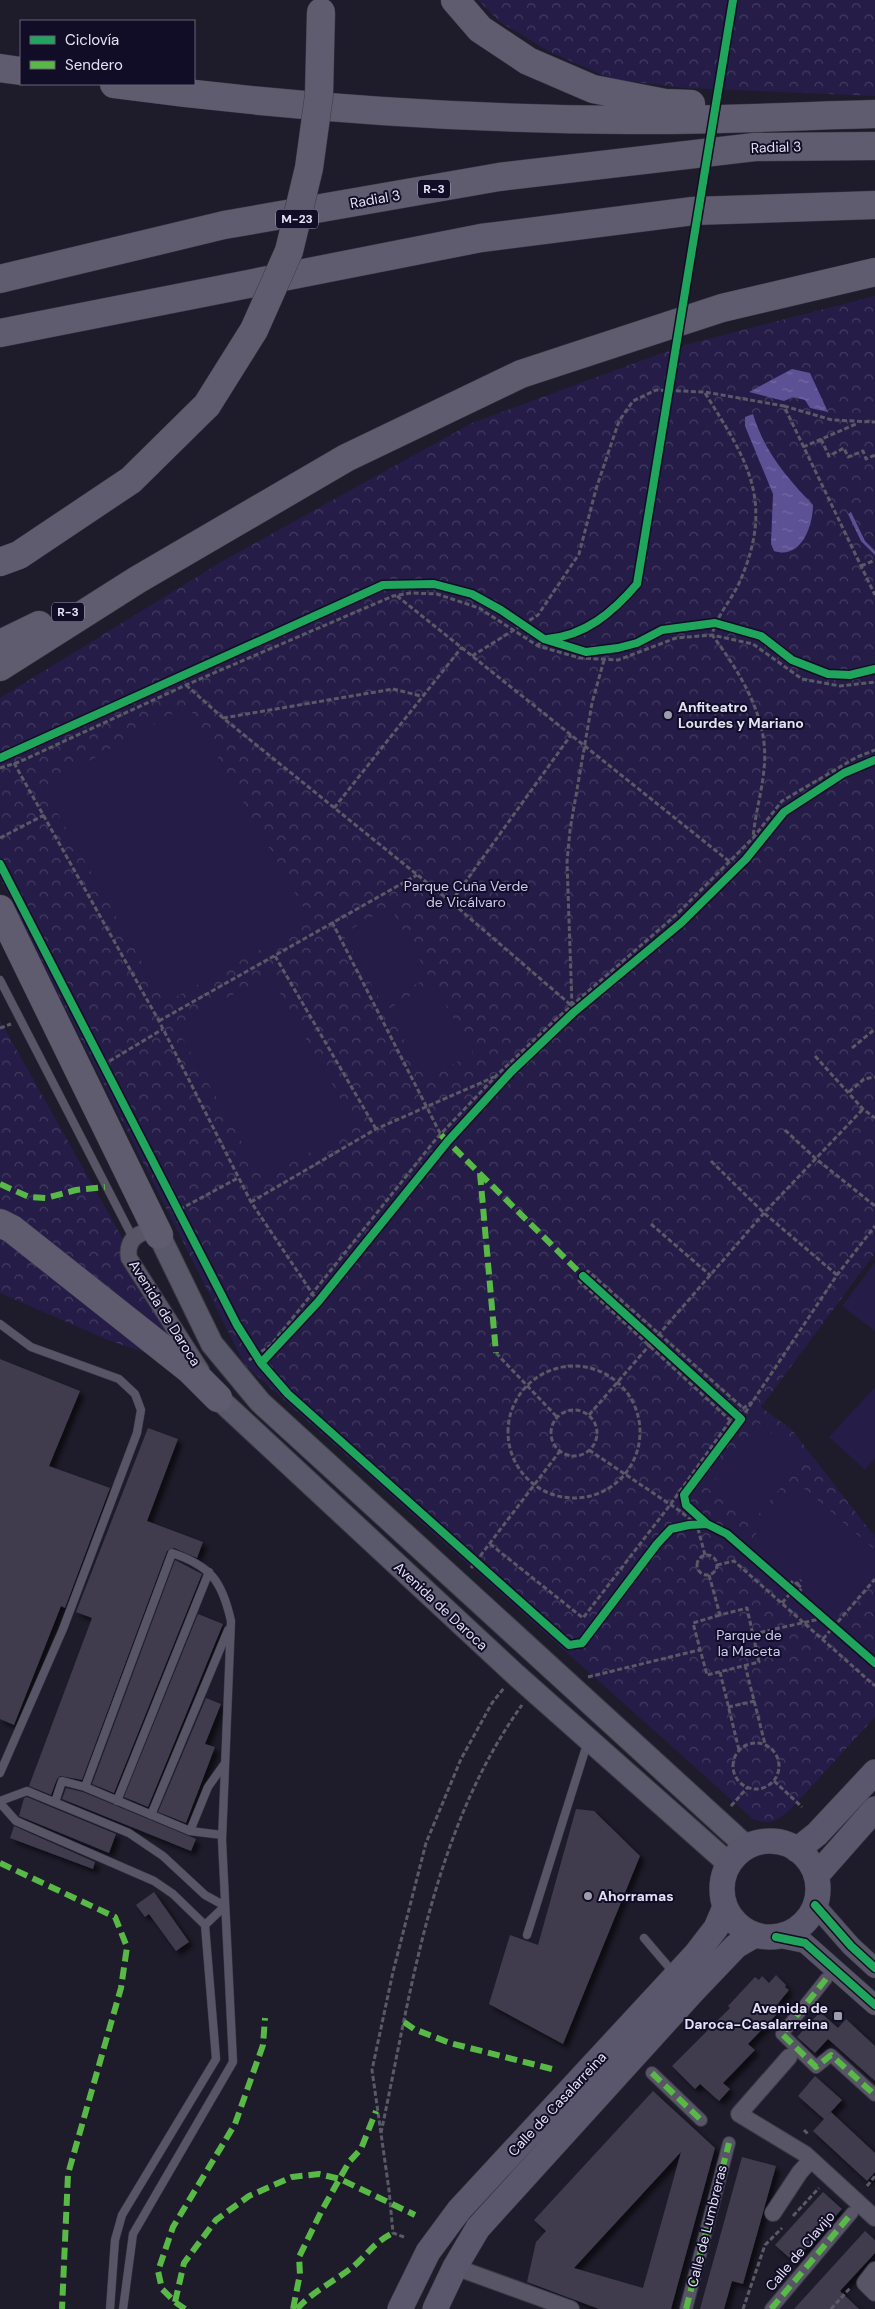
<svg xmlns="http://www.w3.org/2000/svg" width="875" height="2309" viewBox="0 0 875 2309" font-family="'DM Sans',sans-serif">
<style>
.park{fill:url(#park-crowns)}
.pitch{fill:#251c47}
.water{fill:url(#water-ripples)}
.building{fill:#3f3b4e;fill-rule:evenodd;filter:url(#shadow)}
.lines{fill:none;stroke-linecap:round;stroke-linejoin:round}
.service-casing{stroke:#3a3945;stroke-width:9}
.pedestrian-casing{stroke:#3a3945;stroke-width:14}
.minor-casing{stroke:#3a3945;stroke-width:18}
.tertiary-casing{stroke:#3a3945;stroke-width:21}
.secondary-casing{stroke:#3a3945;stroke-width:24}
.primary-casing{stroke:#3a3945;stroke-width:26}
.motorway-casing{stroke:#3a3945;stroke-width:29}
.path{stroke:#5a5966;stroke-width:3;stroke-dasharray:5 2.5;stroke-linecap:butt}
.service{stroke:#575566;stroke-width:8}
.pedestrian{stroke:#575566;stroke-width:12}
.minor{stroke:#575566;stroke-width:16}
.tertiary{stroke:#575566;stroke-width:20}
.secondary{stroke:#5a586b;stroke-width:22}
.primary{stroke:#5a566b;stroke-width:25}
.motorway{stroke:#5f5c70;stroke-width:28}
.motorway-bridge-casing{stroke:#3a3945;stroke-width:29;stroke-linecap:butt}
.motorway-bridge{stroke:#5f5c70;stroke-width:28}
.quiet{stroke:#58b947;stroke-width:6;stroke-dasharray:12 6;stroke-linecap:butt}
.cycleway-casing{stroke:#120d26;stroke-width:11}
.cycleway{stroke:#20a55d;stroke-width:8}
.poi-dot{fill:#9e9dad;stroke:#120d26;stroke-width:2}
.labels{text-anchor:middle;stroke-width:4;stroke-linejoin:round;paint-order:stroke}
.shield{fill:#120d26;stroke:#a4a2b6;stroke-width:1}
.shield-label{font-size:12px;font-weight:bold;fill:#e3e2f4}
.street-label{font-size:14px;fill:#e3e2f4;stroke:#120d26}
.poi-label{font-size:14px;font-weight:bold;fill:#e3e2f4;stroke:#120d26;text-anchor:start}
.park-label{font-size:14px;fill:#ccc8f2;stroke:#120d26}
</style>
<defs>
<pattern id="park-crowns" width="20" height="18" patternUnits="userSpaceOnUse" patternTransform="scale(1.25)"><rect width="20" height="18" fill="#251c47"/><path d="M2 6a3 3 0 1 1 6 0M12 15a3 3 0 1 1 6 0" fill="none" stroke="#443d62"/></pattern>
<pattern id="water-ripples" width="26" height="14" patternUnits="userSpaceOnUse" patternTransform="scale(1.25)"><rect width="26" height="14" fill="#5d5195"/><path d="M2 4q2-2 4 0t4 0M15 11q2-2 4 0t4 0" fill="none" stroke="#746aa4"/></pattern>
<filter id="shadow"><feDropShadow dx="4.5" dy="4.5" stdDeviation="2.5" flood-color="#0009"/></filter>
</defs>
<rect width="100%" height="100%" fill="#1e1c2a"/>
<path class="park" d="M478,0H875V96L686,88L612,79L550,52L500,22Z
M875,296V1253L761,1407L792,1430L875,1537V1717L790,1810C776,1821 770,1826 753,1819L245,1365L0,878V698L226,559L472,423L681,346Z
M0,1020L197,1371L108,1340L0,1293Z"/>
<path class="pitch" d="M188,705L311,921L165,1003L43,787Z
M390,907L429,977L382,1003L343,934Z
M269,974L356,1126L263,1179L176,1027Z
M433,983L473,1053L426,1079L387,1010Z
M875,1262V1331L842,1306Z
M875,1387V1458L865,1470L829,1437Z
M758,1423L805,1459L752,1522L708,1489Z
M799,1484L875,1550V1573L838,1616L750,1541Z"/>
<path class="water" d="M792,369L810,373L828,412L810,408L805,400L793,397L784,401L749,392Z
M753,414C764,451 787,478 813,505C813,526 801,560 774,551L771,544L773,494L745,426V417Z
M851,512L865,541L875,551V555L861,541L848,514Z"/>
<path class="building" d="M0,1359L80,1391L49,1466L110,1488L65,1608L61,1606L14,1725L0,1719Z
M148,1428L178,1439L147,1521L203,1542L197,1558L174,1548L167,1551L82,1780L60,1776L57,1779L51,1795L29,1786L92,1618L76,1612Z
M175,1560L202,1574L114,1793L92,1784Z
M198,1614L223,1624L148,1807L124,1797Z
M206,1698L221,1704L205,1744L215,1747L186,1823L158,1812Z
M66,1788L83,1792L196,1839L191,1851L62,1799Z
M27,1797L116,1834L109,1853L19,1816L24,1798Z
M576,1809L594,1811L640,1856L563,2044L489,2004L510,1935L538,1945Z
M14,1826L95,1862L93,1869L10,1838Z
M154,1892L189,1942L176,1951L149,1914L145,1917L136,1905Z
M776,1975L786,1985L785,1987L789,1990L772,2011L776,2015L748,2044L755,2050L723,2083L730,2089L719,2101L700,2084L695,2089L672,2066L730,2008L728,2006L755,1977L759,1980L762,1976L769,1983Z
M820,2012L838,2028L846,2019L875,2046V2081L828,2039L815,2053L797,2037Z
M815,2076L842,2100L826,2117L831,2112L875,2153V2172L867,2181L813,2131L824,2119L798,2096Z
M653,2091L715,2148L671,2309H599L527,2282L536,2242L546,2231L534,2220ZM681,2152L643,2288L574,2268Z
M742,2157L776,2166L743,2284L732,2281L724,2309H700Z
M823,2192L842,2209L794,2262L775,2245Z
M865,2231L875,2240V2253L840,2291L859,2309H794Z"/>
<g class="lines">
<g class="service-casing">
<path id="service" d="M0,980L133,1238
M0,1324L31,1347L119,1379L135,1394L141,1410L137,1433L63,1629L0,1773
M85,1787L172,1553C211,1566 222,1581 231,1621L222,1840L233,2062L133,2234L123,2309
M0,1801L27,1791L129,1833L163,1856L205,1895L225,1906L205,1925
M117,1801L209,1572
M55,1802L62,1781L85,1787L190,1831L222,1835
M0,1803L16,1821L154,1881L173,1894L205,1925L216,2059L122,2215L115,2240L110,2309
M151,1815L228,1630
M190,1831L208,1787L225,1763
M527,1935L588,1741
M644,1938L673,1972"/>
</g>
<g class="pedestrian-casing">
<path id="pedestrian" d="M826,1979L782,2034L816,2067L831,2055L875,2095
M652,2073L701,2120
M686,2309L729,2143
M771,2309L852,2213"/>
</g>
<g class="minor-casing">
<path id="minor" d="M159,1235C143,1226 125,1239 129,1258L201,1370
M789,2057L739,2114L805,2154L875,2218
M773,2213L800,2172L811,2160
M455,2267L571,2309
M875,2270L865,2283L875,2293"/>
</g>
<g class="tertiary-casing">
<path id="tertiary" d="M815,1905L851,1946L875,1968
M776,1937L805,1943L875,2005"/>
</g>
<g class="secondary-casing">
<path id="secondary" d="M159,1235L212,1344L260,1402L747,1847
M218,1398L516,1675L729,1864"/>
</g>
<g class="primary-casing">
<path id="primary" d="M722 1889a48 48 0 1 1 96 0a48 48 0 1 1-96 0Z
M797,1850L817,1834L875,1772
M816,1876L875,1809
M400,2309L428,2252L459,2210L696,1954L716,1928L725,1907
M435,2309L455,2267L478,2228L694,1990L736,1946L755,1935"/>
</g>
<g class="motorway-casing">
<path id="motorway" d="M455,0L480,29L528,61L593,89L665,103L691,104
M0,68L21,71
M114,84C285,107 457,119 630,120C711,121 793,116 875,114
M0,279L224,225L499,177L755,147L875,146
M0,333L481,238L693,211L875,205
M0,562L19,555L131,480L207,405
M0,644L39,625
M0,667L137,580L346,458L521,374L722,308L875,272
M0,909L159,1235
M0,1223L12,1229L190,1370L218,1398"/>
</g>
<path class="path" d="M705,393C747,460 775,501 740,581C732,600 717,614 712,635C740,672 770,720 764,769C762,792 755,814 753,838
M784,406L832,420L875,422
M821,439L829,456L844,448L848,457L863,451L866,459L875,455
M803,447L858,423
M861,566L875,560
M397,596L730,862
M538,645L544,639
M472,656L538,615L579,554L596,489L619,421L633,401L656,390L705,392L784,406L875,595
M186,685L223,718L451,902L572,1006
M223,718L393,689L421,696
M14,763L159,1021L251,1202L318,1302
M0,768L19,762L186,685L393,596L411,593L437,594L479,608L538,646L580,658L618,660L676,638L712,635L753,644L802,679L840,686L875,682
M334,808L462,647
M0,838L44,815
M451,902L571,735
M332,922L441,1135
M275,956L376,1129
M572,1006L567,862L570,830L592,703L604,660
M159,1021L417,875
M0,1028L11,1024
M852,1048L875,1029
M815,1056L863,1109L875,1118
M103,1065L163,1029
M849,1092L864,1079L875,1077
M785,1130L815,1158L875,1206
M711,1161L764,1213L837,1275
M251,1202L376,1129L494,1077
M173,1213L238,1178
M651,1224L711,1276
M496,1353L557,1417
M249,1360L271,1345L436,1139L497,1075L555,1020L676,915L753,838L782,801L857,757L875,750
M508 1432a66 66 0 1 1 132 0a66 66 0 1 1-132 0Z
M551 1433a23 23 0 1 1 46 0a23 23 0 1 1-46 0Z
M589,1415L764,1213L863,1109
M741,1419L837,1275L875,1226
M731,1421L579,1281L588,1271L743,1408
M589,1450L680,1511L697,1525L705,1555
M490,1544L583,1618L670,1505L735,1414L752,1402
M697 1565a10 10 0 1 1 20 0a10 10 0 1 1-20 0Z
M717,1565L734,1561L875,1686
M471,1568L560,1451
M709,1575L720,1615L747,1608L759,1662L707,1675L693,1623L720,1615
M797,1584L802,1588L799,1592L790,1584L793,1581L797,1584L801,1580
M782,1603L795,1588
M753,1634L824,1618
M823,1639L875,1579
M745,1665L765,1744
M720,1672L739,1750
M588,1677L699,1650
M728,1707L755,1701
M733 1766a23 23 0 1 1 46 0a23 23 0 1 1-46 0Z
M774,1781L802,1807
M731,1806L748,1787
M804,2130L808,2134
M381,2133C412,1987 433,1829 522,1705
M867,2186L875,2176
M793,2216L819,2188
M404,2237L393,2233L389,2190L372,2070L393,1972L426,1843L461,1759L492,1703L504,1688
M743,2309L765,2245L782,2228
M831,2309L851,2287"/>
<use href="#service" class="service"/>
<use href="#pedestrian" class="pedestrian"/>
<use href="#minor" class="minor"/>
<use href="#tertiary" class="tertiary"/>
<use href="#secondary" class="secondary"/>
<use href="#primary" class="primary"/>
<use href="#motorway" class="motorway"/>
<g class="motorway-bridge-casing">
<path id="motorway-bridge" d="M207,405L254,330L289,251L309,168L319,95L321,12"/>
</g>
<use href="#motorway-bridge" class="motorway-bridge"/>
<path class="quiet" d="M441,1135L583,1276
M480,1173L496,1353
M0,1184L29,1197L46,1198L76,1190L105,1187
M0,1863L115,1917L127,1947L121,1988L68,2174L62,2309
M826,1979L782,2034L816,2067L831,2055L875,2095
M404,2022L414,2029L450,2043L552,2069
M652,2073L701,2120
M175,2302L184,2263L216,2220L249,2196L292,2177L319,2174L340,2179L415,2215
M185,2309L175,2302L162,2289L158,2271L173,2227L235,2124L263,2045L265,2018
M293,2309L300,2274L299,2257L321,2212L349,2162L361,2149L376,2111
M297,2309C313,2291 335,2281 354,2266C369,2253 373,2243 393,2233
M686,2309L729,2143
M771,2309L852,2213"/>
<g class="cycleway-casing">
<path id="cycleway" d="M547,639C585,636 613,612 637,584L733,0
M0,758L383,585L434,584L472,594L501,610L544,639L586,652L618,648L637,643L662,630L715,623L761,636L792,660L828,674L850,675L875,669
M0,864L237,1325L261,1363L288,1394L569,1645L582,1643L657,1544L671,1529L689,1525L707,1524L727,1534L875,1663
M583,1276L741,1419L684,1495L686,1505L707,1524
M261,1363L318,1302L448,1141L512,1071L573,1013L681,923L746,859L784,812L844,773L875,760
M815,1905L851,1946L875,1968
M776,1937L805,1943L875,2005"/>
</g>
<use href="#cycleway" class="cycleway"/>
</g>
<g class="poi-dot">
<circle cx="668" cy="715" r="5"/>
<circle cx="588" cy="1896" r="5"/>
<rect x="833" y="2011" width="10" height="10" rx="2.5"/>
</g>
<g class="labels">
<g class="shield">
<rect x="418" y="179.5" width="32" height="19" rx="4"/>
<rect x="276" y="209.5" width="42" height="19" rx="4"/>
<rect x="52" y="602.5" width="32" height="19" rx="4"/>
</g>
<g class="shield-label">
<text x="434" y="193">R-3</text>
<text x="297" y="223">M-23</text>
<text x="68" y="616">R-3</text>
</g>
<g class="street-label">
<text transform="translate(776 147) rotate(-2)" y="5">Radial 3</text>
<text transform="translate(375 199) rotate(-10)" y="5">Radial 3</text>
<text transform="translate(165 1313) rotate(58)" y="5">Avenida de Daroca</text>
<text transform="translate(441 1606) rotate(43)" y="5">Avenida de Daroca</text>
<text transform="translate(557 2104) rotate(-47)" y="5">Calle de Casalarreina</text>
<text transform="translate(707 2226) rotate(-76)" y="5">Calle de Lumbreras</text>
<text transform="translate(800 2251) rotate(-50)" y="5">Calle de Clavijo</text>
</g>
<g class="poi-label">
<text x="678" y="712">Anfiteatro<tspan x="678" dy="16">Lourdes y Mariano</tspan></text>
<text x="598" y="1901">Ahorramas</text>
<text x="828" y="2013" text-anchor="end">Avenida de<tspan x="828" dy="16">Daroca-Casalarreina</tspan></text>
</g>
<g class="park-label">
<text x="466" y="891">Parque Cuña Verde<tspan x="466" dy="16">de Vicálvaro</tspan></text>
<text x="749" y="1640">Parque de<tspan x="749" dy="16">la Maceta</tspan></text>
</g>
</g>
<rect x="20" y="20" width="175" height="65" fill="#120d26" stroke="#666278"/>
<rect x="30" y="36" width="25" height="8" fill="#20a55d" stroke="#666278"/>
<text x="65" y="45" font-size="15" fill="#e3e2f4">Ciclovía</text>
<rect x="30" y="61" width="25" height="8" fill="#58b947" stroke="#666278"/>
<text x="65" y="70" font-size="15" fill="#e3e2f4">Sendero</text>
</svg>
